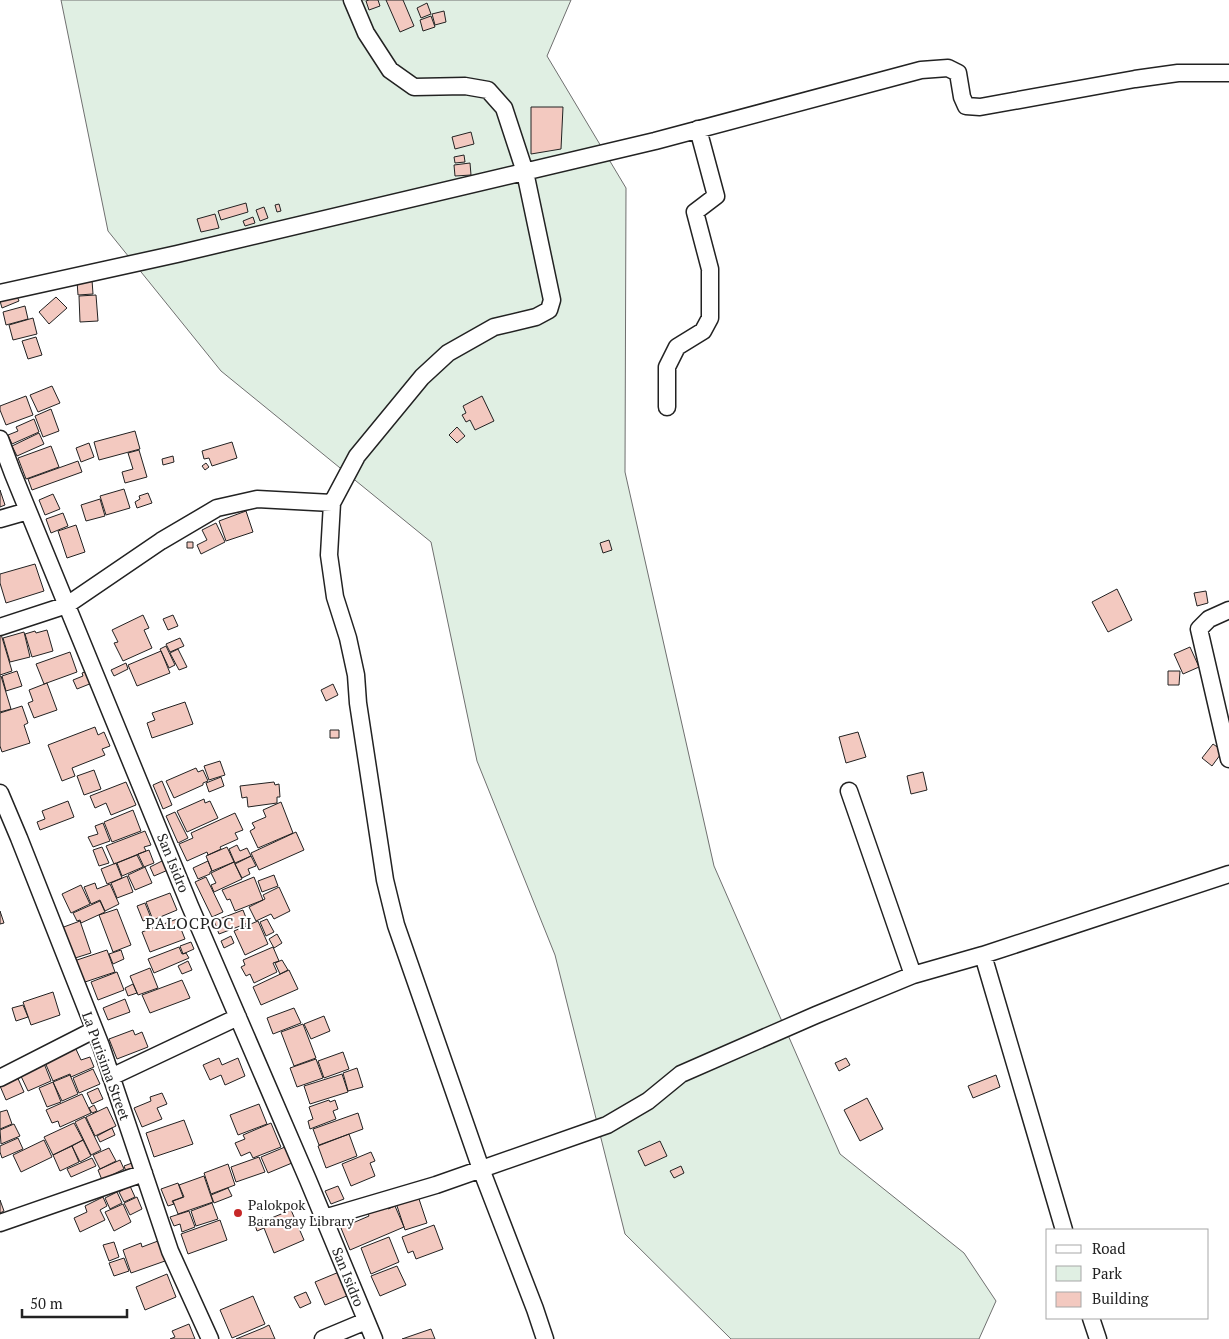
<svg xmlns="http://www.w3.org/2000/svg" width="1229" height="1339" viewBox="0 0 1229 1339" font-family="'PT Serif',serif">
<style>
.green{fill:#e0efe3;stroke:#6f6f6f}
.building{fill:#f3c9c0;stroke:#222}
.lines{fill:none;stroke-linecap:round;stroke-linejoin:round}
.minor-casing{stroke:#222;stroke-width:19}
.minor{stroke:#fff;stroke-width:16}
.poi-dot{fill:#c62828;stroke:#fff;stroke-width:2}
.labels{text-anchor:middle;stroke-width:4;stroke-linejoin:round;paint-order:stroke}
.street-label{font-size:14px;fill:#222;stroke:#fff}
.poi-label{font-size:14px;fill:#222;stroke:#fff;text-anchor:start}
.quarter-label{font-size:16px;letter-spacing:1px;fill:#222;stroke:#fff}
</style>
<rect width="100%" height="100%" fill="#fff"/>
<path class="green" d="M61,0H571L547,56L626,188L625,472L714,866L840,1154L964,1253L996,1301L979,1339H731L625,1234L555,955L477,761L431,542L221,371L108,231Z"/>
<path class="building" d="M369,0H378L380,6L369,10L366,1Z
M386,0H403L414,26L400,32Z
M427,3L431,14L421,18L417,8Z
M444,11L446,22L435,25L432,14Z
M431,16L435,27L423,31L420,20Z
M531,107H563L561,149L531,154Z
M471,132L474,144L455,149L452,137Z
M464,155L465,162L455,163L454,157Z
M470,163L471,175L455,176L454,165Z
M246,203L248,212L221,220L218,211Z
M279,204L281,211L277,212L275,205Z
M264,207L268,218L260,221L256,210Z
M215,214L219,228L201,232L197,219Z
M253,217L255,223L245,226L243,221Z
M92,280L93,294L78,295L77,281Z
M16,294L19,301L2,308L0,301Z
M96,295L98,321L80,322L79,296Z
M56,297L67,308L49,324L39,312Z
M25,306L28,319L6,325L3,312Z
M33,318L37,334L13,340L9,325Z
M36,337L42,355L28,359L22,341Z
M52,386L60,403L38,412L30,395Z
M26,396L33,415L6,425L0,410V406Z
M482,396L494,421L475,430L470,420L466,422L462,415L466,413L463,406Z
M51,409L59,431L43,437L35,416Z
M34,419L39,432L12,444L8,435L18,431L16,427Z
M457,427L465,436L457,443L449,435Z
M135,431L140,449L99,460L94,442Z
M39,433L44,444L17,456L12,446Z
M232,442L237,458L212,466L209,458L204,459L202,451Z
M89,443L94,457L81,462L76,448Z
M51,446L59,467L26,479L18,458Z
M139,450L147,477L125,483L122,472L133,469L128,453Z
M173,456L174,462L163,465L162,459Z
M78,461L82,472L32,490L28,479Z
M206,463L209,467L205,470L202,466Z
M124,489L130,508L106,515L100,496Z
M0,490L5,505L0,507Z
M148,493L152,503L137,508L135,502L140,499L139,496Z
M53,494L60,509L45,515L39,500Z
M100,499L105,516L86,521L81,505Z
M246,511L253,532L226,541L219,521Z
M63,513L68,526L51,533L46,519Z
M216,523L225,542L201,554L197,545L207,540L202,530Z
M76,525L85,552L67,558L58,531Z
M609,540L612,550L603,553L600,543Z
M187,542H193V548H187Z
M35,564L44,591L6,603L0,583V574Z
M1117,589L1132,620L1108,632L1092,602Z
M1206,591L1208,603L1197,606L1194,593Z
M143,615L149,628L144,630L152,648L123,661L114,643L118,642L112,630Z
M173,615L178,626L168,630L163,619Z
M47,630L53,651L32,657L25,634L35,631L36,633Z
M24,632L30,657L10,662L3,638Z
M0,634H1L12,671L0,675Z
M180,638L184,646L170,652L166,644Z
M166,646L175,665L169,668L160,649Z
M1190,647L1199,667L1183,674L1174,654Z
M178,649L187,667L179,670L170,653Z
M161,651L170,673L137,686L128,665Z
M70,652L77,672L44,684L36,664Z
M126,663L128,669L114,676L111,670Z
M17,671L22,686L6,691L2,676Z
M87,671L92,683L77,689L73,680L83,676L82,673Z
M1168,671H1180L1179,685H1168Z
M0,676H1L11,709L0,712Z
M47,683L57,710L34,718L28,703L33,701L29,690Z
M333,684L338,695L326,701L321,690Z
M185,702L193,724L152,738L147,723L155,720L152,713Z
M22,706L28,723L24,725L30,743L2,752L0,746V713Z
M95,727L98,735L104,732L110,746L102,749L105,755L72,768L75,776L62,781L48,745Z
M330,730H339V738H330Z
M858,732L866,757L846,763L839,737Z
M1213,744L1223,751L1212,766L1202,758Z
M220,761L225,775L209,780L204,766Z
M196,768L198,772L203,770L208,781L203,783V785L174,798L166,781Z
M94,770L101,789L84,795L77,776Z
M923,772L927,790L911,794L907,776Z
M221,777L224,786L209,792L206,783Z
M162,781L172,805L163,809L153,785Z
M126,782L136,805L111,815L106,803L95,808L90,796Z
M274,782L275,785L279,784L280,797H277V803L248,807L247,797L242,798L240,786Z
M204,799L205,803L210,801L218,818L187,832L177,811Z
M68,801L74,817L40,830L37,822L45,819L42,811Z
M281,802L293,833L258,848L250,831L255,828L252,823L266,817L263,810Z
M133,810L141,831L112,842L104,822Z
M175,812L188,838L178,843L166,816Z
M235,813L243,830L235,833L238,839L220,847L221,849L208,855L207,852L187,861L179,844L193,838L191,833Z
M103,823L110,841L93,847L88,837L98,834L95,826Z
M145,831L151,845L144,847L146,851L114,864L106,846Z
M296,832L304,850L259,870L251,853Z
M237,845L240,851L247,848L251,856L235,863L229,849Z
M102,847L109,863L99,866L93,850Z
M227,847L234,862L212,871L206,856Z
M149,850L154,863L144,867L138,854Z
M137,855L143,867L122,876L117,863Z
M251,856L256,866L248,869L250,874L242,878L235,864Z
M164,860L168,870L154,876L150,867Z
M208,861L212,871L210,872V874L198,879L193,868Z
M234,862L242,879L214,892L211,885L216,883L211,873Z
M116,863L122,878L107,884L101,869Z
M145,867L152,883L135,890L128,875Z
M274,875L278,886L262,892L258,881Z
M127,876L133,892L117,898L111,883Z
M206,877L223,912L212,917L195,882Z
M254,877L263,900L235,911L230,899L227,900L222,890Z
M95,883L97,889L110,884L119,904L105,911L100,900L91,904L84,887Z
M81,885L90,904L71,913L62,894Z
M279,887L290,911L274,919L271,914L256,921L249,907L265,899L263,895Z
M170,893L177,910L153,920L146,902Z
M100,901L105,912L81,923L80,920L77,921L73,913Z
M145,903L151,918L143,921L137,906Z
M117,909L131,945L113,952L99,915Z
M243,910L248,923L219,934L214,921Z
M0,911L4,923L0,924Z
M177,919L185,939L150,952L142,932Z
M267,919L274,932L266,936L260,922Z
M80,921L91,953L72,959L61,928Z
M258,921L268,944L245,955L234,931Z
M277,934L282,943L274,948L269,939Z
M231,936L234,943L224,948L221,941Z
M191,942L194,949L183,954L180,946Z
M179,947L182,954L186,953L189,958L154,973L148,959Z
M273,947L279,961L273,963L277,972L254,983L250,974L246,976L241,967L245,965L243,960Z
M107,950L115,972L79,984L71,962Z
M121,950L124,959L113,964L109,954Z
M282,960L288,970L280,974L275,963Z
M188,961L192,970L182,974L178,966Z
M150,968L158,988L138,995L130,976Z
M289,970L298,989L261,1005L253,987Z
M117,972L124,990L98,1000L91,982Z
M182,980L190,998L150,1013L142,995Z
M133,984L137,993L128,996L125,988Z
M53,992L60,1015L31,1025L23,1002Z
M125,999L130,1012L108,1020L103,1008Z
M23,1005L28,1017L16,1021L12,1008Z
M294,1008L301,1023L273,1034L267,1018Z
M324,1016L330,1031L311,1039L304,1024Z
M303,1024L316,1058L294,1066L281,1032Z
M133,1030L135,1035L142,1032L148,1047L117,1059L109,1039Z
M75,1047L81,1060L90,1057L94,1067L71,1077L70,1074L53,1081L44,1060Z
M343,1052L349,1069L324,1078L318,1061Z
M219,1058L222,1065L238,1058L245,1076L225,1085L221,1075L210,1080L203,1065Z
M846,1058L850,1065L839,1071L835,1063Z
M316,1059L323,1078L297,1087L290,1068Z
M43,1061L51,1081L28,1091L19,1072Z
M357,1068L363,1087L348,1091L343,1073Z
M93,1069L100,1084L79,1093L73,1078Z
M16,1074L24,1092L6,1100L0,1086V1081Z
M342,1074L348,1092L310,1104L304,1086Z
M70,1075L78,1094L62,1101L53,1082Z
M996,1075L1000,1087L973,1098L968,1086Z
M53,1082L61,1102L47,1107L39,1088Z
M98,1088L103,1099L92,1104L87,1093Z
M162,1093L167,1104L157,1108L162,1119L142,1127L134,1108L151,1101L150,1097Z
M82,1094L91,1113L60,1127L58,1121L52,1123L46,1110Z
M867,1098L883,1129L860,1141L844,1110Z
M329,1100L330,1102L335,1100L338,1109L333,1111L336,1119L310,1129L308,1121L313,1119L309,1107Z
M259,1104L267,1124L238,1135L230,1115Z
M94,1105L97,1111L92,1113L89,1108Z
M107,1107L116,1126L95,1136L86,1117Z
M7,1110L12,1124L0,1129V1112Z
M358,1113L363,1129L319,1145L313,1129Z
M85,1117L101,1150L91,1155L75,1122Z
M184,1120L193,1144L154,1157L146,1133Z
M74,1123L83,1140L53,1155L44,1137Z
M271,1123L281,1147L253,1158L250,1152L241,1156L235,1143L245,1139L243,1135Z
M14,1124L20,1136L1,1144L0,1130Z
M112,1128L115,1135L100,1142L97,1136Z
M349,1134L357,1156L326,1168L318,1146Z
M18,1138L23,1149L2,1158L0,1152V1146Z
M44,1140L52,1157L21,1172L13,1155Z
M83,1140L91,1156L80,1162L72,1146Z
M660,1141L667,1156L645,1166L638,1151Z
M72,1146L79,1162L60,1171L53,1155Z
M285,1147L292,1163L268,1173L261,1157Z
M109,1148L116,1161L100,1169L93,1155Z
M371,1152L375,1161L370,1163L375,1176L351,1186L342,1164Z
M259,1157L265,1172L236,1182L231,1167Z
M92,1158L96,1166L71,1177L67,1169Z
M120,1160L124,1169L102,1180L98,1170Z
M132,1163L136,1173L128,1177L124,1166Z
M228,1164L235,1185L211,1194L204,1173Z
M681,1166L684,1173L674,1178L670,1171Z
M204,1176L213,1202L178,1214L173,1201L184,1197L179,1185Z
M178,1183L183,1197L172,1201L174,1204L168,1206L161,1189Z
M130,1186L135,1197L124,1202L119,1192Z
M338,1186L344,1199L331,1204L325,1191Z
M228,1188L232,1196L214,1203L211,1195Z
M117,1192L122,1203L110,1209L105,1198Z
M417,1193L427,1223L405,1230L395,1200Z
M103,1197L107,1206L100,1210L105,1220L80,1232L74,1218L87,1212L85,1206Z
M137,1197L142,1209L130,1215L124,1203Z
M0,1200L4,1211L0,1213Z
M212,1203L218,1219L196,1226L191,1211Z
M123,1204L131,1222L114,1231L105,1212Z
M386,1204L388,1209L395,1206L404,1227L350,1250L341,1228L369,1216L367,1212Z
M291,1210L304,1240L274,1253L264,1228L257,1231L254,1222L263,1218L264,1221Z
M189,1211L195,1227L182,1232L180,1224L174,1226L170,1217Z
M220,1220L227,1240L188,1254L181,1234Z
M434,1225L443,1249L416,1259L413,1251L408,1253L402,1237Z
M389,1237L399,1262L371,1274L361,1248Z
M158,1241L165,1261L131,1273L123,1250L141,1243L142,1247Z
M114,1242L119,1257L109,1261L103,1245Z
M124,1258L129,1271L114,1276L109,1263Z
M397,1266L406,1285L380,1296L371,1276Z
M339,1272L349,1295L325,1305L315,1282Z
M167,1274L176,1297L145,1310L136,1287Z
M306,1292L311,1303L300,1308L294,1297Z
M253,1296L265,1324L232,1338L220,1310Z
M189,1324L195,1339H170L175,1337L172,1331Z
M269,1325L275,1339H236L263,1328Z
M431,1329L435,1339H402Z"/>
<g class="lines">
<g class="minor-casing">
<path id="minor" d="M352,0L366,33L390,70L414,87L465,86L488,90L504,108L525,172L552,300L549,310L536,317L494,327L448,353L422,377L357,456L332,503L329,555L335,597L348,638L356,675L358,703L385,880L396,925L481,1169L535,1309L545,1339
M0,293L177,254L655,141L921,70L948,68L958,73L962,97L966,106L980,107L1135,79L1178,73H1229
M667,407V367L677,347L703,331L710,318V269L695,212L716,196L698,129
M0,439L13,474L190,906L308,1180L374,1339
M0,519L28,511
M1229,610L1209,619L1199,629L1229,759
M0,627L67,605L161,541L217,508L257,499L332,503
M849,791L913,975
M0,793L19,838L101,1046L170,1251L210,1339
M983,955L1064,1230
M111,1077L238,1017
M0,1078L94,1030
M324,1218L436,1185L607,1125L648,1101L681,1074L816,1015L913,975L983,955L1229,874
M0,1223L144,1173
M1091,1318L1098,1339
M323,1339L366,1321"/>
</g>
<use href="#minor" class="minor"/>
</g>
<circle class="poi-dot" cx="238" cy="1213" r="5"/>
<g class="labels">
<g class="street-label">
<text transform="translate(173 863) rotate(68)" y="5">San Isidro</text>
<text transform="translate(106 1066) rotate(70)" y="5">La Purisima Street</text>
<text transform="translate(348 1277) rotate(68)" y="5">San Isidro</text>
</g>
<g class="poi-label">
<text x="248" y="1210">Palokpok<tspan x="248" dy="16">Barangay Library</tspan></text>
</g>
<g class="quarter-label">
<text x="199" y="929">PALOCPOC II</text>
</g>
</g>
<rect x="1046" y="1229" width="162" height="90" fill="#ffffff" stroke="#a7a7a7"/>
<rect x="1056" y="1245" width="25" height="8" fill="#ffffff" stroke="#a7a7a7"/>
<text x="1092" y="1254" font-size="15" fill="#222222">Road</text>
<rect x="1056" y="1266" width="25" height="15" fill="#e0efe3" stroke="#a7a7a7"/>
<text x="1092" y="1279" font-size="15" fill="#222222">Park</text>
<rect x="1056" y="1292" width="25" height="15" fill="#f3c9c0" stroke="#a7a7a7"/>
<text x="1092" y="1304" font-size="15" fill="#222222">Building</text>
<path d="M22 1309v8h105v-8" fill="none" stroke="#222222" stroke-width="2.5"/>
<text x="30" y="1309" font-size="15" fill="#222222" stroke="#ffffff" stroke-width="4" paint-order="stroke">50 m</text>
</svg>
